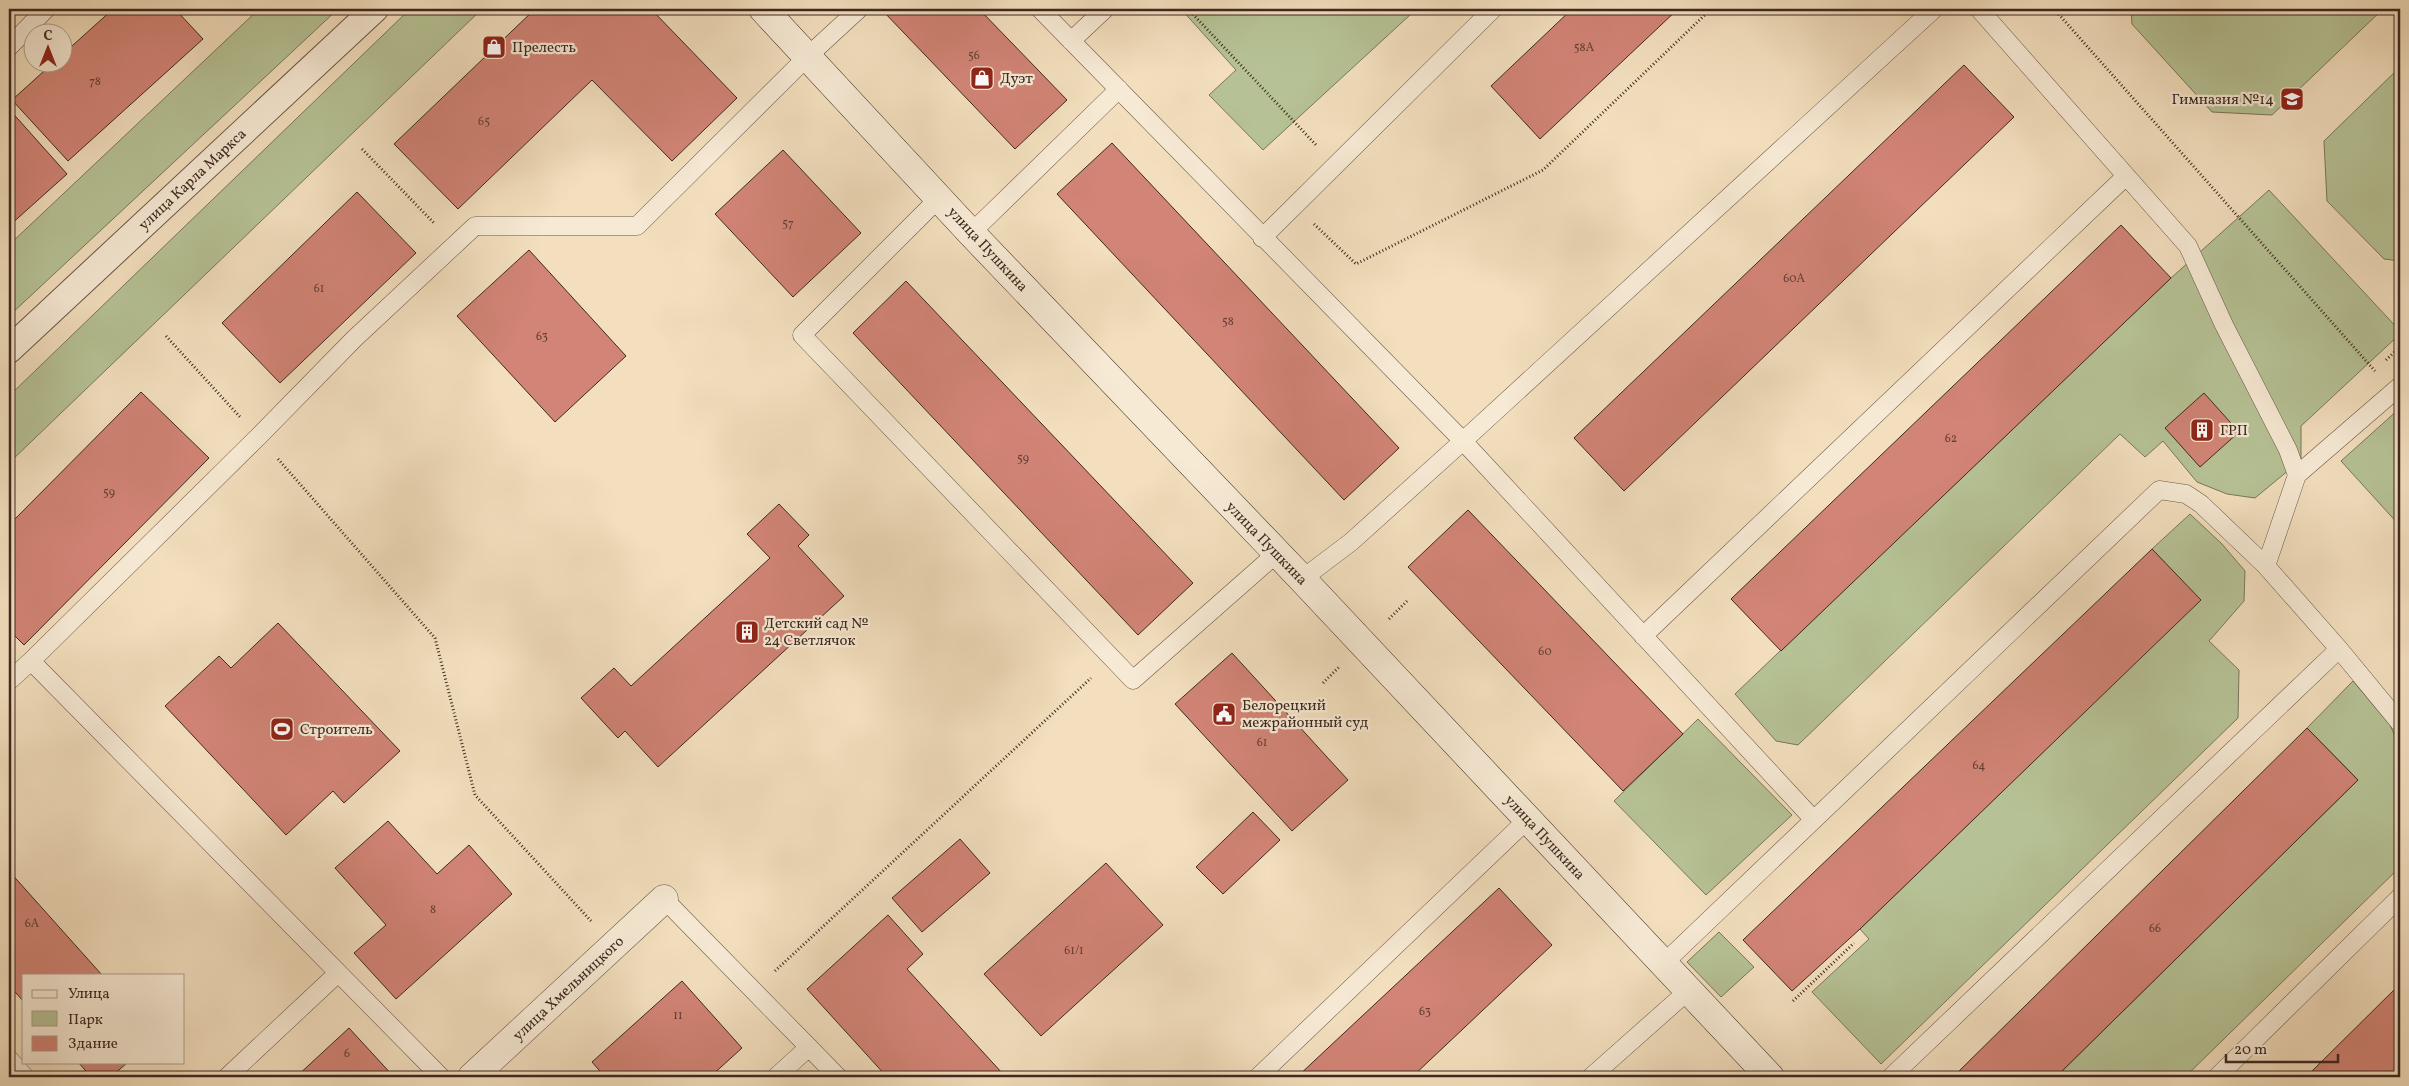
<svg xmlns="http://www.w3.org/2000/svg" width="2409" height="1086" viewBox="0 0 2409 1086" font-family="Vollkorn,serif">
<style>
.green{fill:#b6c295;stroke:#79765b}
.building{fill:#d28476;stroke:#3c2921}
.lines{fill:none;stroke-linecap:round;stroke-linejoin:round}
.service-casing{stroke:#6a5648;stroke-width:19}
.pedestrian-casing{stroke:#6a5648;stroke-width:28}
.minor-casing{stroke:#6a5648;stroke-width:29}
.secondary-casing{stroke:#3c2921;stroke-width:29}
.path{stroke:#3c2921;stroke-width:3;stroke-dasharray:1 2.5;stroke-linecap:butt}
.service{stroke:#f7ead5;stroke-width:18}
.pedestrian{stroke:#f7ead5;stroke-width:26}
.minor{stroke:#f7ead5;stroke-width:28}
.secondary{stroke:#f7ead5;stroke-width:28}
.labels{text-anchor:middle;stroke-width:4.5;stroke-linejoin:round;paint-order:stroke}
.number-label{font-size:12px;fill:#624036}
.poi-label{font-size:15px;fill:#3c2921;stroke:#f7ead5;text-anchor:start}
.street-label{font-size:15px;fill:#3c2921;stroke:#f7ead5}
</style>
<rect width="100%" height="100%" fill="#f3dfbe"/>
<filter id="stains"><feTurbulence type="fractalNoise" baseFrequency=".004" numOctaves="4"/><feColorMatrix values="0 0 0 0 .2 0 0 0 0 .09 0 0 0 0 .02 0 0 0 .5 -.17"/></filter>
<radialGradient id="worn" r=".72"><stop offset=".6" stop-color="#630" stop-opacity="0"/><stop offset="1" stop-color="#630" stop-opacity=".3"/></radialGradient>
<path class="green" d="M259,9H338L9,316V245Z
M410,9H482L9,463V396Z
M1181,9H1403L1410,15L1263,150L1209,95L1236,70Z
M2131,9H2383L2272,115L2212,112L2132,24Z
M2400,67V261L2384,259L2327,201L2324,141Z
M2269,190L2400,331V334L2301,426V460L2255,498L2227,494L2197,482L2163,441L2145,457L2120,434L1798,745L1776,741L1735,694L2171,278Z
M2400,408V526L2341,461Z
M2190,514L2222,544L2245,571L2244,601L2209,641L2239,670L2238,718L1881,1064L1812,992L1869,939L1860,929L2200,600L2152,549Z
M2353,681L2390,725L2400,747V867L2185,1077H2056L2358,780L2307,728Z
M1698,719L1792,815L1706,895L1614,801Z
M1719,932L1754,967L1721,997L1687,962Z"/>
<path class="building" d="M113,9H175L203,39L68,161L12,100L54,62H62V55Z
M535,9H651L737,98L672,161L592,80L458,209L394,144Z
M884,9H979L1067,100L1015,149L882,10Z
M1572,9H1678L1540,139L1491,86Z
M1964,65L2014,117L1624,491L1574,438Z
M9,109L67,174L9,226Z
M1112,143L1399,448L1344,500L1057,194Z
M783,150L861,233L793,297L715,214Z
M357,192L416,253L280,383L222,323Z
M2121,225L2171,278L1781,651L1731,599Z
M529,250L626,356L555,422L457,316Z
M906,281L1193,583L1138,635L853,333Z
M141,392L209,458L24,645L9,630V525Z
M2204,393L2239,432L2200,467L2165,428Z
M779,504L809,535L798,546L844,596L658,767L625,731L618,738L581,698L614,668L631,686L770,558L747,534Z
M1468,510L1683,734L1623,791L1408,567Z
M2152,549L2201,600L1860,929L1792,991L1743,940Z
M278,623L400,751L344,803L333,791L286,835L165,706L219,656L231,668Z
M1232,653L1348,780L1292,831L1175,704Z
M2307,728L2358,780L2056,1077H1953Z
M1253,812L1280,840L1223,894L1196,867Z
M388,821L437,874L469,845L512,894L396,999L354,953L386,925L335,868Z
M960,839L990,873L922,932L892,898Z
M1106,863L1163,925L1041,1036L984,974Z
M9,871L102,975H24V1002L9,985Z
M1499,888L1552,945L1412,1077H1297Z
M888,915L923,954L907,969L1003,1074L999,1077H887L807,989Z
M682,981L742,1048L710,1077H605L592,1062Z
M2400,984V1077H2306Z
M349,1028L394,1077H296Z
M78,1062H128L111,1077H91Z"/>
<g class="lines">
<g class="service-casing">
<path id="service" d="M1040,9L1463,441L1814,820
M1979,9L2188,246L2224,325L2288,450L2297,475L2266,566
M1071,41L1105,9
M9,47L46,9
M939,198L802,335L1133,680L1276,554
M971,233L1119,89
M1262,238L1493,9
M2297,475L2400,386
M1302,579L1351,542L1463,441L1934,9
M1643,636L2126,176
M31,661L258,437L354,339L475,226H637L807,57L859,9
M9,681L31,661L441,1077
M664,899L838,1077
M1663,964L2159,490L2186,494L2201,504L2266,566L2339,649L2400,723
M9,1059L25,1077
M227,1077L338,973
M776,1077L809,1047
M1258,1077L1528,819
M1591,1077L1689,990
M1891,1077L2339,649
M2217,1077L2400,897"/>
</g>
<g class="pedestrian-casing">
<path id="pedestrian" d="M9,350L375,9"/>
</g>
<g class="minor-casing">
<path id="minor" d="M472,1077L664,899"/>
</g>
<g class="secondary-casing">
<path id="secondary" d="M763,9L971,233L1302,579L1770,1077"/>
</g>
<path class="path" d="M1188,9L1316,145
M2054,9L2375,371
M362,149L435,224
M1314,224L1356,264L1543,170L1711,9
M166,336L240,417
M2386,360L2400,347
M278,459L435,638L475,795L591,921
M1389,619L1407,601
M1323,683L1339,667
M775,971L1091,678
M1793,1001L1854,943"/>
<use href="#service" class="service"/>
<use href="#pedestrian" class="pedestrian"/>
<use href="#minor" class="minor"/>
<use href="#secondary" class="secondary"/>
</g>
<defs>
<g id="shop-square" transform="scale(1.25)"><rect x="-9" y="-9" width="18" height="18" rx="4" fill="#8f2418" stroke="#f7ead5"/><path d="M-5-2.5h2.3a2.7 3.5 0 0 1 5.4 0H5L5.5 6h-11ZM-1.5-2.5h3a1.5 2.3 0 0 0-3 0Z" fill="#fff"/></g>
<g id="school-square" transform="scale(1.25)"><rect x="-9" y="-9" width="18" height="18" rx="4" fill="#8f2418" stroke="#f7ead5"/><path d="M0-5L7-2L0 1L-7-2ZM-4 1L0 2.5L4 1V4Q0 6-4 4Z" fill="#fff"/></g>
<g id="building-square" transform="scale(1.25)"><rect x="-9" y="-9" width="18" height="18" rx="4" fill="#8f2418" stroke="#f7ead5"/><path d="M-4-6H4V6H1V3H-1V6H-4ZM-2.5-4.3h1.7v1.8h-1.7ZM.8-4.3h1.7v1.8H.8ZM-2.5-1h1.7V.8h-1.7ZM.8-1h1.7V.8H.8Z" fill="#fff"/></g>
<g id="civic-square" transform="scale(1.25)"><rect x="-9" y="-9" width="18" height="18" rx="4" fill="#8f2418" stroke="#f7ead5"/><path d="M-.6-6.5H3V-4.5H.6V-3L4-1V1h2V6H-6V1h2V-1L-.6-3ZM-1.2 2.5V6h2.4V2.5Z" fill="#fff"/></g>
<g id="stadium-square" transform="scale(1.25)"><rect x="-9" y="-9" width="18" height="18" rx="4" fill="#8f2418" stroke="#f7ead5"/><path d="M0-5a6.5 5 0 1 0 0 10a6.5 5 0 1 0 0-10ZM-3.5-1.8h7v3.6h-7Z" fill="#fff"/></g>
</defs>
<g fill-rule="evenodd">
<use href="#shop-square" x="494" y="47"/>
<use href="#shop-square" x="982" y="78"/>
<use href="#school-square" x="2292" y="99"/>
<use href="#building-square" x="2202" y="430"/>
<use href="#building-square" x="747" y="632"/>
<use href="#civic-square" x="1224" y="714"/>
<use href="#stadium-square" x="282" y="729"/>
</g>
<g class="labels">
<g class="number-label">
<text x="1584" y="51">58А</text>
<text x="974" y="59">56</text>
<text x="95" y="85">78</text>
<text x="484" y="125">65</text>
<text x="788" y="227">57</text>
<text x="1794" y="282">60А</text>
<text x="319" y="292">61</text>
<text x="1228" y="325">58</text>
<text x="542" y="340">63</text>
<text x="1951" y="442">62</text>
<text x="1023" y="462">59</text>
<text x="109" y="496">59</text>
<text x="1545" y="655">60</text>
<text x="1262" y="746">61</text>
<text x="1979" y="769">64</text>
<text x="433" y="913">8</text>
<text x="32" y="927">6А</text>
<text x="2155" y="932">66</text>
<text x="1074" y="954">61/1</text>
<text x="1425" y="1015">63</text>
<text x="678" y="1019">11</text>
<text x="347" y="1057">6</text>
</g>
<g class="poi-label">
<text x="512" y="52">Прелесть</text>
<text x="1000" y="83">Дуэт</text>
<text x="2274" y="104" text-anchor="end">Гимназия №14</text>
<text x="2220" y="435">ГРП</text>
<text x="764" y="628">Детский сад №<tspan x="764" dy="17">24 Светлячок</tspan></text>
<text x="1242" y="710">Белорецкий<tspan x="1242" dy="17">межрайонный суд</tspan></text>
<text x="300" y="734">Строитель</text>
</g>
<g class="street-label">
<text transform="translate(192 179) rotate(-43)" y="5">улица Карла Маркса</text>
<text transform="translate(988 249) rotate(47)" y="5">улица Пушкина</text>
<text transform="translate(1267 543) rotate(46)" y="5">улица Пушкина</text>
<text transform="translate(1545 837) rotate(47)" y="5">улица Пушкина</text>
<text transform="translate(568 988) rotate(-43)" y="5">улица Хмельницкого</text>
</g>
</g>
<rect width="2409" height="1086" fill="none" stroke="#f3dfbe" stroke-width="30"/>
<rect x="10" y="10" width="2389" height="1066" fill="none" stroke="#3c2921" stroke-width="2.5"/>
<rect x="15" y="15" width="2379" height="1056" fill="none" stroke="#3c2921"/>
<rect x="22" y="974" width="162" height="90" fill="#f7ead5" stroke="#ac9d8d"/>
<rect x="32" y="990" width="25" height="8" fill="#f7ead5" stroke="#ac9d8d"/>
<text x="68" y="998" font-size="15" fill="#3c2921">Улица</text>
<rect x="32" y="1011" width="25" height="15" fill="#b6c295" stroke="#ac9d8d"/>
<text x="68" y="1024" font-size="15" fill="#3c2921">Парк</text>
<rect x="32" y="1036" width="25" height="15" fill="#d28476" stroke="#ac9d8d"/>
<text x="68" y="1048" font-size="15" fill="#3c2921">Здание</text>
<g transform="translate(48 48)"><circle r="24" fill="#f7ead5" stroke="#ac9d8d"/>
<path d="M0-4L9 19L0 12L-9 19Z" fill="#8f2418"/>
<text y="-8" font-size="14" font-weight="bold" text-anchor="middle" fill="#3c2921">С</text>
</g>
<path d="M2226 1054v8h112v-8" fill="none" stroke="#3c2921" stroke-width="2.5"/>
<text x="2234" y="1054" font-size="15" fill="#3c2921" stroke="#f7ead5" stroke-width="4" paint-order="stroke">20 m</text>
<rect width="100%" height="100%" filter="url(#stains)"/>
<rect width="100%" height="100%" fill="url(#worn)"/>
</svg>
